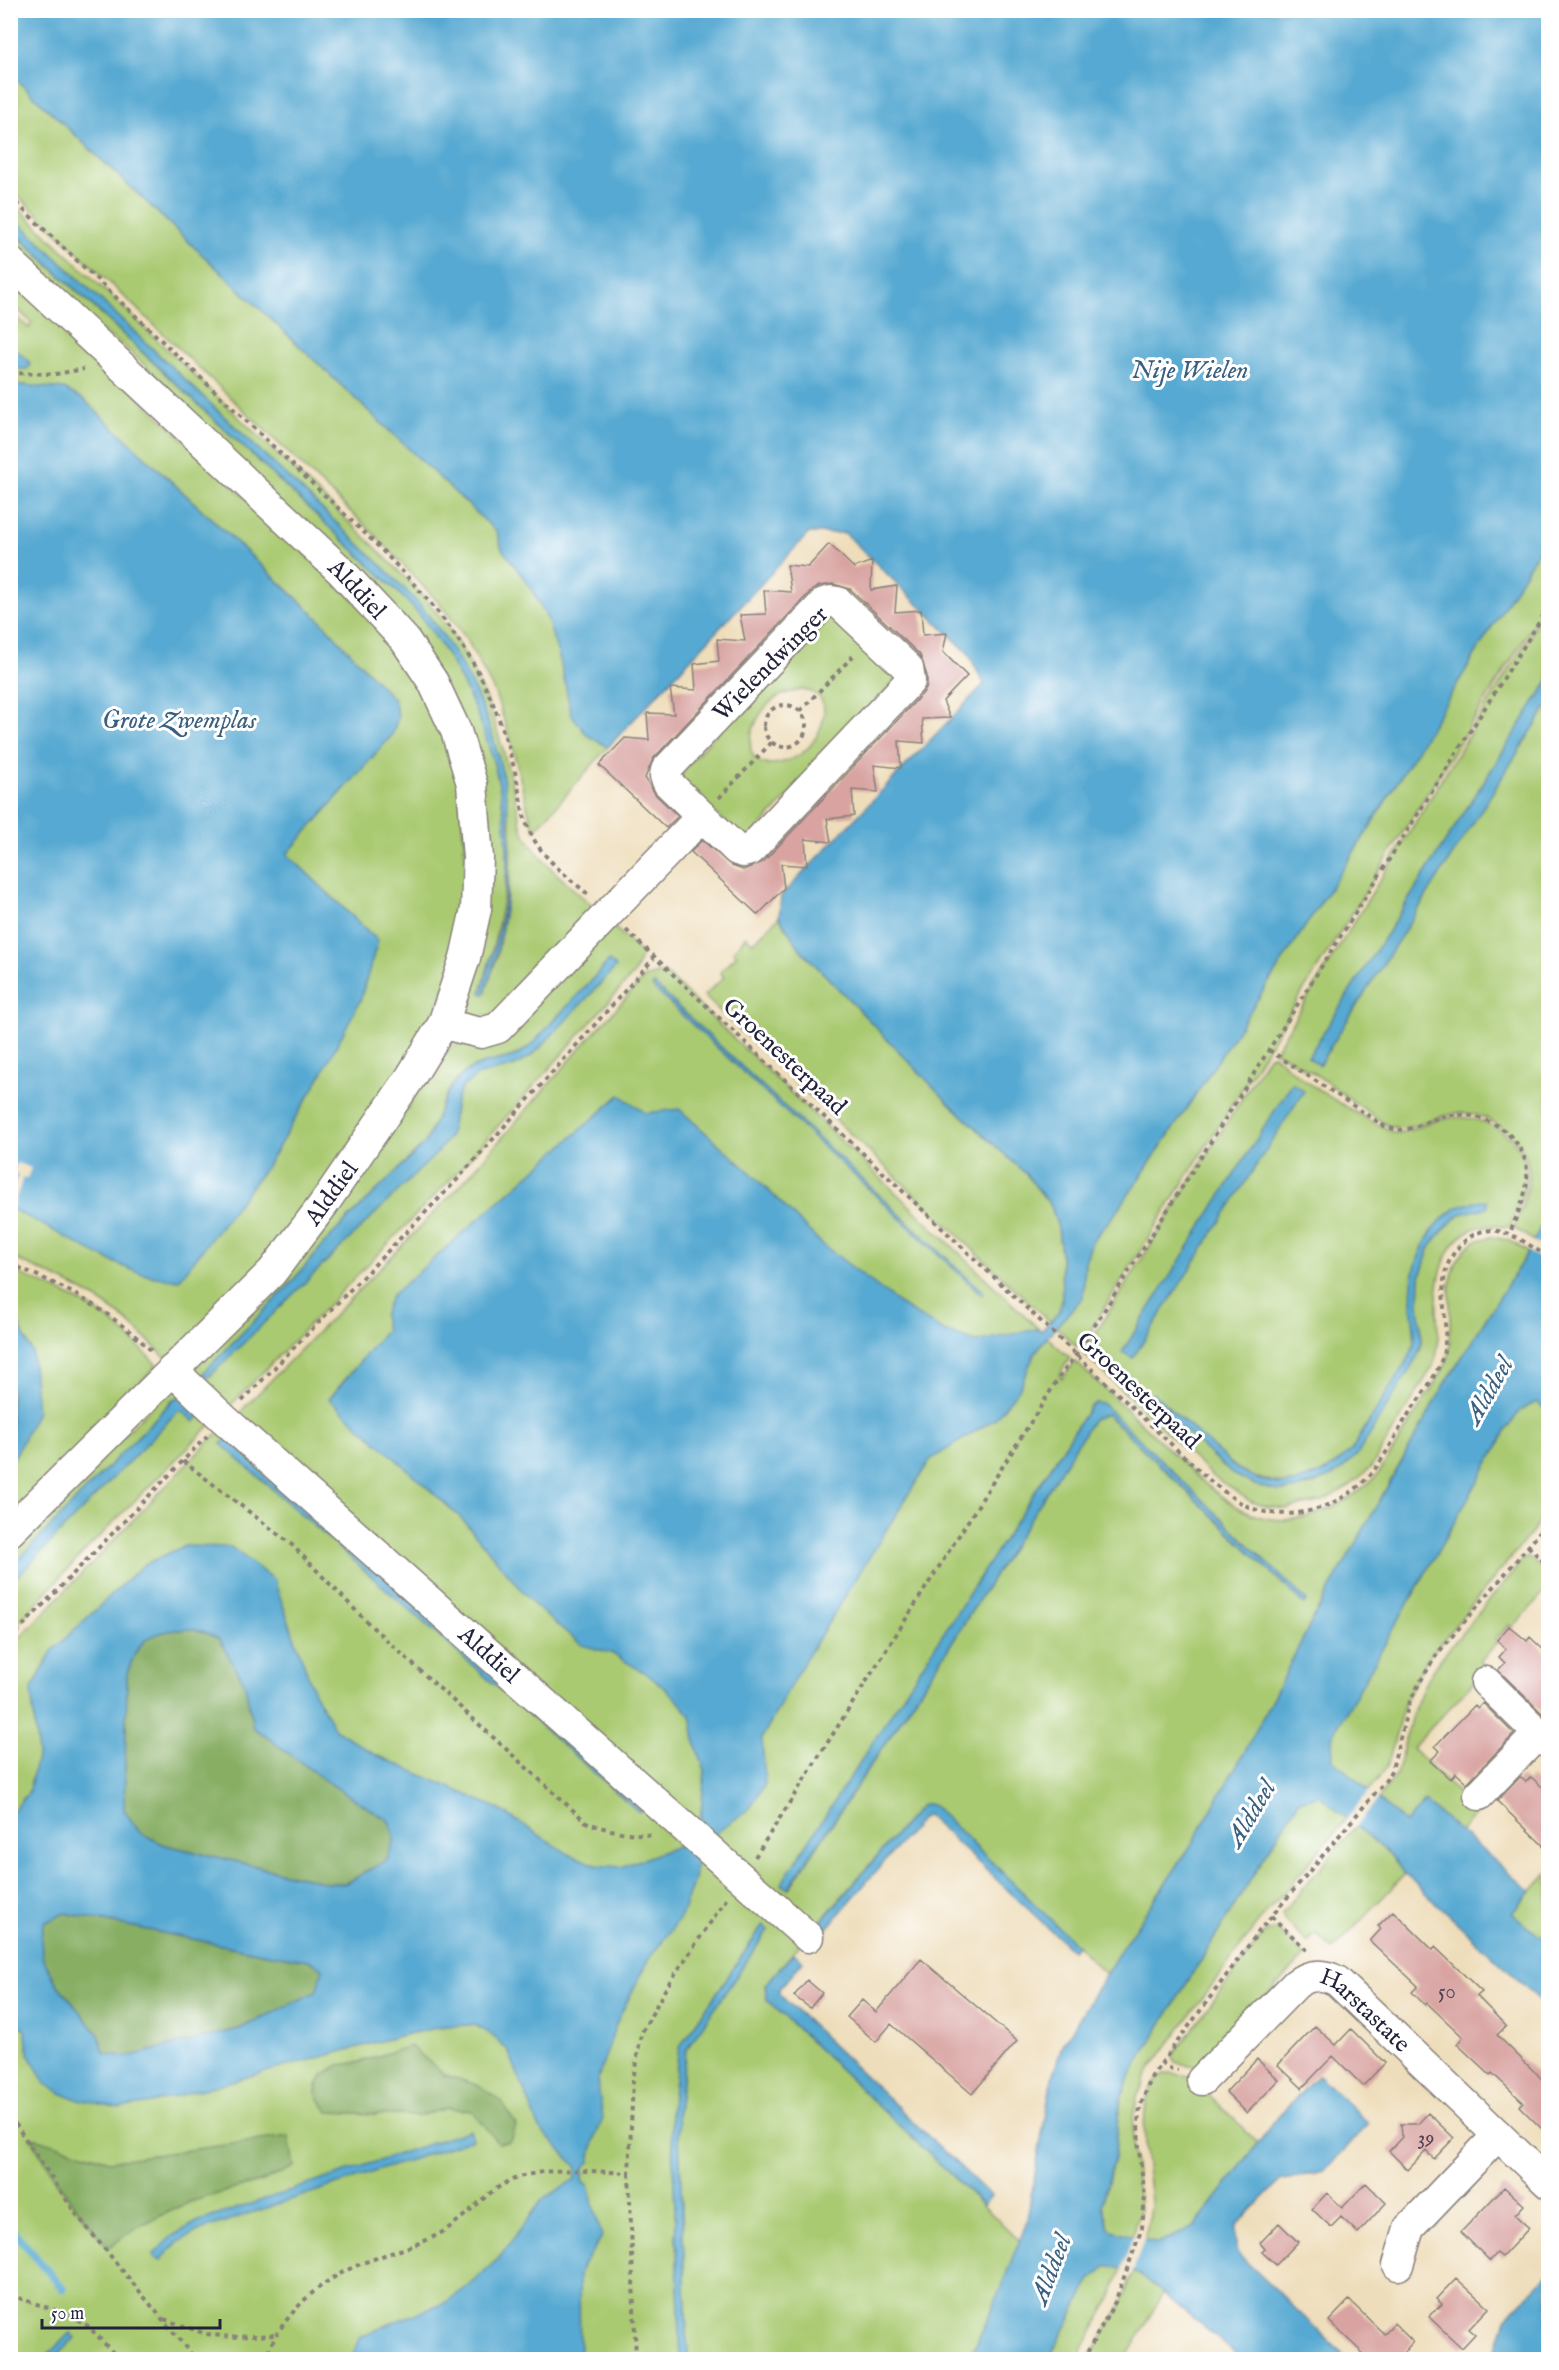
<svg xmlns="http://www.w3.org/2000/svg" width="1559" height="2370" viewBox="0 0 1559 2370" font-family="'IM FELL English',serif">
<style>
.green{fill:#aaca72;stroke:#667656;stroke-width:1.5;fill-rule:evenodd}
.forest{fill:#87ae64;stroke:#546850;stroke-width:1.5}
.water{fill:#57a9d2;stroke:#3c6686;stroke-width:1.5;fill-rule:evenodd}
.pier{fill:#eeddba}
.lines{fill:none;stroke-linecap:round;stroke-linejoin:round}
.stream{stroke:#57a9d2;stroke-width:8}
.building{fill:#d8a3a0}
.minor-casing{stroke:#88807a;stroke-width:33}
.path{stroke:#88807a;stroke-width:4;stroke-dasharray:4.5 4.5;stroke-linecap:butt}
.minor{stroke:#fff;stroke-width:30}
.labels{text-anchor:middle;stroke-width:6;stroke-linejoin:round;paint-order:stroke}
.number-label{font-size:21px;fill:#504254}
.street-label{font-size:24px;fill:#22223b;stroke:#fff}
.water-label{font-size:26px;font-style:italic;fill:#3a5f7f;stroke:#fff}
</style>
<rect width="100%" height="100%" fill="#fff"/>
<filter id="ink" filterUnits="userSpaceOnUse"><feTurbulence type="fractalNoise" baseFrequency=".0167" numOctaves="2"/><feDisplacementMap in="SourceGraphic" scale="12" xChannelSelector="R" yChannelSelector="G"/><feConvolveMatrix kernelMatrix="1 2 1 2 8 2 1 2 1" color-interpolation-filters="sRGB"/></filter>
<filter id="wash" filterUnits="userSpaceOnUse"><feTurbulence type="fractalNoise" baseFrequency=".008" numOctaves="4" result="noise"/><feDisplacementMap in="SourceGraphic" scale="24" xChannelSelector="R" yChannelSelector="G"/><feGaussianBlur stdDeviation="1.35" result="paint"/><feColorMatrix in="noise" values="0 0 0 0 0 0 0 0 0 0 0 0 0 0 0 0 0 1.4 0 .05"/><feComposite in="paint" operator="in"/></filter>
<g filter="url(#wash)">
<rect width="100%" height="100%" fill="#eeddba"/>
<path class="green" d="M10,71L20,83L497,532L502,549L529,585L547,618L587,735L608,747L535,830L530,818L511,741L495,693L466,638L439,603L375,535L11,189Z
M11,201L372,544C395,568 420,591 440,617C488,680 506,754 522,829C539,863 571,886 598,911L496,1016L475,1018C468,1012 466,1008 465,998L479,939L444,682L164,383L126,348L87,320L11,249L10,229L376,571C392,587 411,603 424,620C476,691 515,788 506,876C502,916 492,954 481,992L485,993L497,957L505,910L510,874L511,826L487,718L428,615L382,566L11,215Z
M11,277L396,640L457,761L468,892L446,987L419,1042L315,1198L264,1263L168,1360C146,1339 124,1315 98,1300C70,1283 40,1270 11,1257V1209L180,1278L267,1166L378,941L287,854L392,735L398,717L394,700L321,621L83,399L64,389L11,384L10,311L29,328L32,323L11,303Z
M1548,535V601L1083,1342L1077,1347L1056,1327L1083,1297L1085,1262L1092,1242L1118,1210L1368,830Z
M1548,606V681L1308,1057L1319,1065L1548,705V1212L1534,1241L1514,1228C1520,1212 1528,1193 1529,1175C1530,1141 1491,1112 1460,1113C1432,1113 1412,1137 1385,1124L1318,1076L1275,1051Z
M828,612L901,674L747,841L676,777ZM801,690C840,692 822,740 801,754C795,758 787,761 780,763C734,772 750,718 772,701C780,694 791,692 801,690Z
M779,917L801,950L948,1102L1026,1174L1051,1206L1058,1228L1061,1255L1062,1298L1059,1312L1050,1322L704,996L724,977L720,972L737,955L733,951L746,936L753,943Z
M614,927L642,954L635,972L452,1178L229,1407L192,1368L280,1281L392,1132L439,1059L450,1048L465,1042ZM609,961L616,967L534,1054L515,1066L479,1075L463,1086L456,1101L450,1136L204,1373L290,1284L329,1238L425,1143C440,1114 445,1078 478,1065C495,1059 511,1060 526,1049C537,1041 546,1029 555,1019C573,1000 591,980 609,961Z
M664,972L1041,1331L1036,1329L1035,1353L1047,1337L1070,1358L1059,1375L1062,1378L1075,1362L1078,1364C1107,1391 1136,1418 1165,1446C1189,1469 1213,1494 1243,1510C1291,1535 1345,1508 1379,1473L1443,1370L1448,1358L1450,1342V1283L1456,1263L1465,1249L1475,1241L1491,1237L1509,1240L1528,1252L1447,1381L1315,1615L1249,1744L1190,1847L1106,1974L934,1806L921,1805L765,1985L767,2000L1020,2241L990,2315L968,2359H688L678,2111L686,2050L763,1926L679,2048L671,2111L681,2359H11V1647L210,1440C222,1430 236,1422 244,1408L459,1187L585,1043L644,978ZM1095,1403L1304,1604L1107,1414L1093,1419L942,1658L789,1889L782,1885L1089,1408Z
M1269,1055H1275C1303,1084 1358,1115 1395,1133C1414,1133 1429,1120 1448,1118C1481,1113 1525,1135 1526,1173C1526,1191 1517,1210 1510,1227C1497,1226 1481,1224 1469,1231C1446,1244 1437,1276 1437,1301C1436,1324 1442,1343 1433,1366L1371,1467L1362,1475L1351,1485L1323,1501L1286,1509L1263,1506L1250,1501L1211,1475L1083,1353ZM1488,1207L1460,1214L1443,1230L1429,1249L1420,1277L1419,1302L1422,1341L1420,1351L1357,1455L1316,1484L1286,1491L1267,1489L1220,1465L1225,1459L1248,1476L1286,1484L1304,1481L1327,1471L1351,1451L1411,1354L1414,1340L1423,1246L1456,1208Z
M11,1270C47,1285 86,1301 117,1326C131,1338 144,1352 157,1365L11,1520L10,1396L32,1352L11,1309Z
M172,1386L217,1418L77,1559L11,1631V1568L18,1575L178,1411H182L173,1400L11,1568V1547Z
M1537,1402L1548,1412V1504L1533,1531L1427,1659L1405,1700L1387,1767L1369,1791L1332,1760V1737L1508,1428L1520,1410Z
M1528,1557L1548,1574V1589L1512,1628L1509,1625L1495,1639L1498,1642L1480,1661L1487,1668L1412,1748L1462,1797L1465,1794L1481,1810L1460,1832L1425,1802L1406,1823L1378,1799L1396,1775L1412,1715L1425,1683L1442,1657L1523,1560Z
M1319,1794L1347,1818L1261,1919L1151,2068L1137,2097L1133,2118V2150L1140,2210L1133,2236L1109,2229L1102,2205L1115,2154L1117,2125L1121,2099L1132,2072L1299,1801Z
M1356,1826L1394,1859L1405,1874L1333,1950L1316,1934L1307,1942L1284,1919L1282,1913Z
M1548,1873V1934L1539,1936L1512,1913Z
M1273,1929L1279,1931L1305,1956L1198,2067L1174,2062L1173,2055L1264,1933Z
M1170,2074L1190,2076L1258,2143L1196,2225L1158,2244L1144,2239C1147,2228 1151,2215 1151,2203C1150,2176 1128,2078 1170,2074Z
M1107,2265L1122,2269L1110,2299L1077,2359L1049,2360L1090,2280Z
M1133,2272L1141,2275L1163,2293L1125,2360H1089L1121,2305Z"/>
<path class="forest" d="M188,1629L202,1631L219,1639L245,1684L253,1727L326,1781L389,1821L395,1838L387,1860L345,1884L327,1883L165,1845L140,1833L124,1810L127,1674C139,1636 150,1632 188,1629Z
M65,1913L271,1955L309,1960L323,1969L316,1992L239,2029L127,2057L104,2053L99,2035L57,1984L42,1956L41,1937L44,1923Z
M410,2046L445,2075L477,2085L501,2101L516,2125L513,2136L509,2142L498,2143L472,2111L446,2108L418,2116L329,2112L318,2098L316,2086L323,2075L339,2065L360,2062Z
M289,2136L294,2167L265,2180L190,2202L137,2227L108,2248L58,2184L31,2137L110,2161Z"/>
<path class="water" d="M11,10L1548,11V535L1368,830L1183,1114L1118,1210L1092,1241L1085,1262L1083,1297L1047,1337L1035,1353L1019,1389L995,1419L930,1460L799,1670L762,1738L765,1784L750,1808L707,1840L697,1850L694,1880L681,1917L648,1960L617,2022L597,2081L603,2118L594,2141L590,2162L584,2167L583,2180L588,2185L602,2237L582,2266L579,2275L580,2359H351L359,2338L396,2321L443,2304L467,2287L499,2258L542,2200L575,2179L576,2166L540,2129L508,2050L489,2033L475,2025L446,2026L403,2035L151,2103L120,2108L69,2097L45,2084L29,2054L25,2031L10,2014L11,1813L28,1793L38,1754L31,1691L52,1651L143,1565L184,1546L231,1547L274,1580L314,1692L335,1729L374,1754L497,1808L567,1853L596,1865L621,1867L689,1842L699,1833L705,1770L696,1746L691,1716L673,1695L647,1674L611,1653L582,1645L536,1607L461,1518L329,1399L386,1330L383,1316L392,1295L620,1095L646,1113L679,1109L751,1173L822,1244L904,1307L944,1331L976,1342L1036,1329L1041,1331L1059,1312L1062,1298L1061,1255L1058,1228L1051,1206L1026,1174L948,1102L801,950L779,917L781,896L984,684L968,653L845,533H809L608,747L587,735L571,714L561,664L547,618L529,585L502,549L497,532L20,83L11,71ZM188,1629L202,1631L219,1639L245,1684L253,1727L326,1781L389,1821L395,1838L387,1860L345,1884L327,1883L165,1845L140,1833L124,1810L127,1674C139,1636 150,1632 188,1629ZM65,1913L271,1955L309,1960L323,1969L316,1992L239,2029L127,2057L104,2053L99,2035L57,1984L42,1956L41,1937L44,1923Z
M11,215L382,566C397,582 415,598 429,616C517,731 529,858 485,994L481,993C493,954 506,912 507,872C509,780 478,694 424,621C411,603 392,587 376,571L11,229Z
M11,346L29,361L30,366L27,369H11Z
M10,384L64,389L83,399L321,621L394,700L398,717L392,735L287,854L378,941L360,1001L319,1079L267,1166L179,1280C167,1278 154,1278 143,1274C96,1258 55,1229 11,1209Z
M1548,681V705L1319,1065L1308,1057Z
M609,961L616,967L534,1054L515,1066L479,1075L463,1086L456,1101L450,1136L437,1153L208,1378L203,1373L290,1284L329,1238L425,1143C442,1111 445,1074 485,1063C501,1059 514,1059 528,1048C538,1039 547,1027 556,1018C574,999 592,980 609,961Z
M654,984L984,1293L982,1295L652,987Z
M1292,1083L1304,1091L1133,1358L1122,1352Z
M1487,1200L1488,1207L1460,1214L1443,1230L1429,1249L1420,1277L1419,1302L1422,1341L1417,1358L1357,1455L1340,1471L1330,1477L1294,1490L1278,1491L1257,1486L1232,1474L1148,1398L1153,1393L1236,1468L1260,1480L1279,1484L1293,1483L1327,1471L1351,1451L1411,1354C1418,1338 1412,1320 1411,1303C1410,1268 1425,1228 1456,1208C1464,1203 1478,1202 1487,1200Z
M1548,1212V1412L1537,1402L1520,1410L1508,1428L1332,1737L1333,1760L1406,1823L1425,1802L1531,1891L1512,1913L1539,1936L1548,1934V2008L1405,1874L1394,1859L1319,1795L1299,1801L1132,2072L1121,2099L1117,2125L1115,2154L1102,2205L1109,2229L1158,2244L1196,2225L1278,2117L1318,2075L1369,2124L1324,2171L1280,2181L1236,2226V2252L1348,2359H1242L1141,2275L1107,2265L1090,2281L1049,2359L968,2360L990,2315L1026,2224L1052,2078L1061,2048L1123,1946L1190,1847L1249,1744L1315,1615L1447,1381L1528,1252Z
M11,1309L32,1352L37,1412L11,1464Z
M180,1397L201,1414L194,1422L182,1411H178L18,1576L10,1568L173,1400Z
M1095,1403L1103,1404L1307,1601L1304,1604L1107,1414L1093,1419L942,1658L788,1889L781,1884L1089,1408Z
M227,1438L644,1806L639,1812L221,1444Z
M928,1804L934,1806L1077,1945L1072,1950L927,1815L923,1817L826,1929L819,1924L921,1805Z
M763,1925L768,1930L686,2050L678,2111L688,2359H681L671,2111L679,2048Z
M794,1953L803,1961L779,1989V1994L991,2196L983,2205L767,2000L765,1985Z
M470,2130L473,2139L200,2230L177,2243L160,2261L153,2255L172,2236L197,2222Z
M1548,2274V2359H1494L1506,2318Z
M70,2333L75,2338L53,2359H43Z"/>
<path class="pier" d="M17,1163L31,1168L27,1178L23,1177L12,1209L11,1196L18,1175L13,1173Z
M1531,1240L1548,1250V1263L1526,1250Z
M1371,1789L1380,1797L1354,1828L1345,1821Z
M1134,2233L1145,2236L1132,2275L1121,2272Z"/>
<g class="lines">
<path class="stream" d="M10,2227L63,2289"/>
</g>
<g id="blocks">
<path class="building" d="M829,544L854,568L872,561L871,590L897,586L895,612L921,610L923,635L947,633L943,652L967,676L943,701L950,718L922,719L924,743L899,741L901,768L874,765L878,792L852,790L854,816L827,819L831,842L805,839L807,866L781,864L784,888L758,915L691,852L702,840L732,866L743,870L763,862L923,693L927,686V676L920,655L850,589L833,584L819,586L811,591L653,759L645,778L656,795L678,816L666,828L599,765L625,738L649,740L647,713L674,714L670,688L696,690L694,664L719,661L717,639L745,641L740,615L766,614L764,590L791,592L787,565L808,567Z
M1509,1626L1527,1641L1530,1637L1548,1654V1719L1498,1670L1505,1663L1499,1657L1506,1649L1497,1640Z
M1483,1703L1514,1734L1467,1783L1456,1773L1450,1779L1430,1761L1440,1751L1435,1746L1475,1705L1478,1708Z
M1520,1777L1526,1782L1531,1777L1548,1792V1850L1497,1801Z
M1393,1911L1433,1950L1435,1947L1482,1992L1477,1996L1506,2026L1497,2035L1548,2085V2135L1519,2106L1523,2102L1492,2073L1490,2075L1457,2044L1463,2037L1427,2003L1425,2005L1412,1992L1418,1986L1370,1941L1381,1929L1378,1926Z
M921,1959L1017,2041L972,2094L891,2024L876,2042L847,2017L862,2000L876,2012Z
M807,1980L822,1993L810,2008L794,1996Z
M1315,2026L1336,2045L1351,2029L1385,2063L1363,2086L1333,2056L1302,2088L1278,2065Z
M1257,2059L1279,2080L1247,2113L1226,2092Z
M1428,2113L1454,2138L1434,2159L1426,2151L1408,2170L1389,2151L1402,2137L1401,2124H1418Z
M1366,2183L1386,2203L1358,2233L1341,2217L1331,2227L1312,2209L1327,2193L1342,2208Z
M1504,2187L1524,2205L1515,2215L1529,2228L1502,2257L1497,2253L1490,2261L1461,2232Z
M1279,2223L1298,2242L1276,2265L1262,2252L1265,2249L1260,2243Z
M1456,2278L1489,2308L1469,2329L1475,2334L1462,2348L1429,2317L1442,2304L1436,2299Z
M1349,2300L1384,2334L1394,2323L1413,2342L1397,2360H1370L1329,2321Z"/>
</g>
</g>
<g filter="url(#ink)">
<use href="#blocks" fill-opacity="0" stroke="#88807a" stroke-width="1.5"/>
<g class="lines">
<g class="minor-casing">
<g id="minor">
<path id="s1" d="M10,262L340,570L405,640L433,682L456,731L472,784L478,858L476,909L465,958L443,1024L410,1078L323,1205L272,1272L10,1531"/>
<path d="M831,601L838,602L908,668L910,681L750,850L743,852L737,850L668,783L665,776L666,770L824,603Z"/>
<path d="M443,1024L481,1033L498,1028L702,816"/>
<path id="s2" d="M172,1370L224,1419L808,1937"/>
<path d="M1486,1682L1548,1743"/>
<path d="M1479,1795L1539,1733"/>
<path id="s3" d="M1202,2080L1296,1984C1310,1974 1322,1973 1337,1981L1548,2183"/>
<path d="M1398,2265L1409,2228L1498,2135"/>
</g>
</g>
<path class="path" d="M10,197L374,542C418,587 460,632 487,690C499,716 508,744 515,772C520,792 521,814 531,834C543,859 569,878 590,896
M10,373L56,374L84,369
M764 726a21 21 0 1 1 42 0a21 21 0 1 1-42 0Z
M800,711L856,653
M719,798L772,742
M626,930L1208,1479C1221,1489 1234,1500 1249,1507C1292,1525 1347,1506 1375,1469C1387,1453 1396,1435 1406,1418C1418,1399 1437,1378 1443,1355C1453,1314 1425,1270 1470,1237C1496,1218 1527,1244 1548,1257
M1269,1050L1384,1126C1409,1137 1420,1121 1445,1116C1480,1109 1524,1132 1527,1171C1529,1191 1517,1214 1510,1233
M10,1264C67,1287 109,1310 154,1353
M242,1401L454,1183L654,958
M183,1461L292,1545L369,1624L586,1822C608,1831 628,1834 652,1835
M1528,1546L1548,1566
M10,1639L207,1436
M755,1857L1060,1376L1076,1355L1548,608
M1271,1916L1308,1951
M1161,2062L1171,2069L1178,2070
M10,2116L76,2214L196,2360
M629,2173L636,2360
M10,2295L72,2316L88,2326L120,2360
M164,2319L206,2334L230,2337L276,2335
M264,2360C284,2311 322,2277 371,2260C394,2251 417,2246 439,2234C468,2218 487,2187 520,2177C555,2166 594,2172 629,2173L633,2080L641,2034L667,1986L727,1898
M1083,2360L1115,2302L1142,2228L1145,2197L1139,2151L1138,2122L1140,2107L1152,2076L1260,1930L1386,1780L1392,1769L1409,1703L1420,1682L1437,1654L1537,1536L1548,1516"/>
<use href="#minor" class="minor"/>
</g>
</g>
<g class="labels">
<g class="number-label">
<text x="1447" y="1998">50</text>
<text x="1426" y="2144">39</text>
</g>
<g class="street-label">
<text dy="8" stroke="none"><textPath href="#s1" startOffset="477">Alddiel</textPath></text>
<text transform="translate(770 663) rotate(-45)" y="8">Wielendwinger</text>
<text transform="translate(785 1056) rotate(43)" y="8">Groenesterpaad</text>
<text transform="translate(331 1193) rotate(-54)" y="8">Alddiel</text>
<text transform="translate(1139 1390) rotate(43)" y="8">Groenesterpaad</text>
<text dy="8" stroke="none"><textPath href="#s2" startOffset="426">Alddiel</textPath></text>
<text dy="8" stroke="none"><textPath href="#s3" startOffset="218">Harstastate</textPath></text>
</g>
<g class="water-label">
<text x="1190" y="378">Nije Wielen</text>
<text x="179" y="728">Grote Zwemplas</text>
<text transform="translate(1488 1390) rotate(-60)" y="9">Alddeel</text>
<text transform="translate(1250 1813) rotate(-59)" y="9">Alddeel</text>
<text transform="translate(1050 2269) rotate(-69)" y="9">Alddeel</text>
</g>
</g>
<rect width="1559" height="2370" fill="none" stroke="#fff" stroke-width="36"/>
<path d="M42 2319v9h178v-9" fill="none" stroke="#22223b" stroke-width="3"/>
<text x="51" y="2319" font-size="18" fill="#22223b" stroke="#ffffff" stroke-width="4.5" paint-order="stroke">50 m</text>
</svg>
